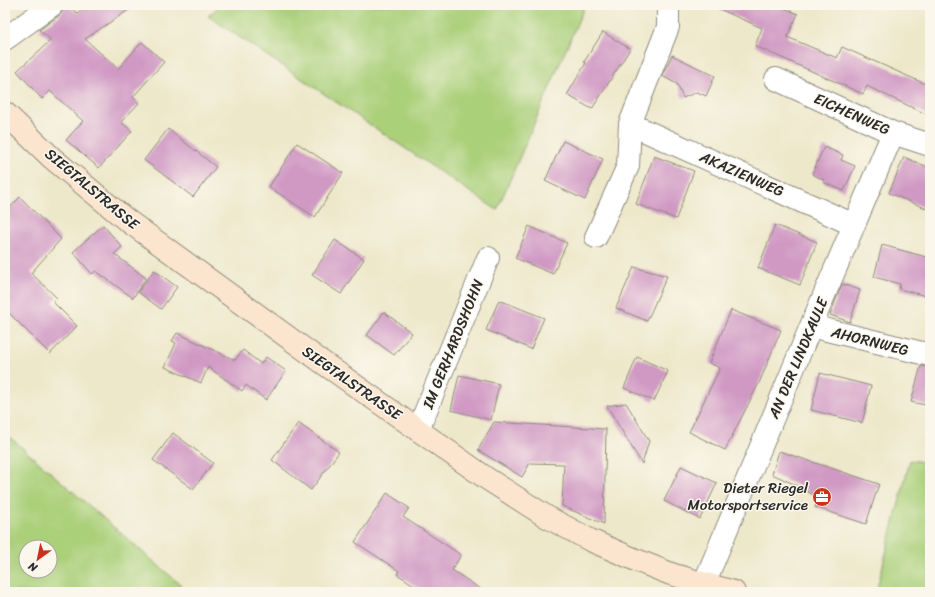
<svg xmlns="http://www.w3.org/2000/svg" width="935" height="597" viewBox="0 0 935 597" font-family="Sriracha,sans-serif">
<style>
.green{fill:#abd07a;stroke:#6b7e52;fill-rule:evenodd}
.building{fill:#d099c4}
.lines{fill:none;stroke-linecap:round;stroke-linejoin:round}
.minor-casing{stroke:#8c8a7b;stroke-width:24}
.secondary-casing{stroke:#8c8a7b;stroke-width:24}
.minor{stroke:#fff;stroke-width:22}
.secondary{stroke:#fce5cf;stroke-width:22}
.labels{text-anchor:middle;stroke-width:3;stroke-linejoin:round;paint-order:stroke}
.street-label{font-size:15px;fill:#2b2b2b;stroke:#fbf7ec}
.poi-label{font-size:15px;fill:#2b2b2b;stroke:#fbf7ec;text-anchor:end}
</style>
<rect width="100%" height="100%" fill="#fbf7ec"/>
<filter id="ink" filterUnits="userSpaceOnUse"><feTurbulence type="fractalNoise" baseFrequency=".025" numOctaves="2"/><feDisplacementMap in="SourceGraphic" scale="8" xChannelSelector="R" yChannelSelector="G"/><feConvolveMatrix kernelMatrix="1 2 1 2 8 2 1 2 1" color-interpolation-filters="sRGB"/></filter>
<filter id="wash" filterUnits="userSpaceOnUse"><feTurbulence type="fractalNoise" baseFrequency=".012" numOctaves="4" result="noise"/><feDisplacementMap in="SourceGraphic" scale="16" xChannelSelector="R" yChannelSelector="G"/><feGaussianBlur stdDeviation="0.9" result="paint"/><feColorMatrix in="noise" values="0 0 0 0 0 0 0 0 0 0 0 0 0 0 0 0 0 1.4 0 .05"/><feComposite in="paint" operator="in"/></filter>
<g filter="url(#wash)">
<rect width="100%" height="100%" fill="#eee8cb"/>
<path class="green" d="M220,5H585L497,210L208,16Z
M5,433L189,592H5ZM26,547H50V571H26Z
M910,460L930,463V592H876Z"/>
<g id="blocks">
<path class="building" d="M64,5H67L77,13L89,5H136L85,39L118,69L142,42L164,62L133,97L139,103L121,122L132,131L99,168L66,140L83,121L50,91L42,99L17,71L51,40L39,30L60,15L63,10Z
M710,5H777L798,14L787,37L837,58L842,47L930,86V116L867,86L863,94L755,46L762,28Z
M603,32L630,49L592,109L567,95L586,63L584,62Z
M672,55L715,76L706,96L697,92L683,98L677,84L662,76Z
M168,129L216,167L193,197L144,160Z
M563,141L603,159L585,200L545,181Z
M297,143L343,173L315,217L269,187Z
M824,147L843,155L841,160L855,166L844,191L823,182L824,180L812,174Z
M654,156L694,171L676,219L636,204Z
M904,157L930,168V210L889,193Z
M20,197L61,239L31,273L57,298L53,302L77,326L50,354L5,309V213Z
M103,225L122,247L114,254L146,278L133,298L96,271L92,274L73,252Z
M775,225L817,242L800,285L758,268Z
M529,226L567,243L553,274L515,258Z
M335,240L364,259L341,294L312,275Z
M882,245L930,258V297L899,289L900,284L874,277Z
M634,267L667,276L647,321L616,308Z
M154,270L177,287L161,309L138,292Z
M842,284L860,290L850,322L830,315Z
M499,300L544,318L531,349L486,330Z
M731,310L781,330L760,381L725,450L689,432L720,368L709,363Z
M384,312L412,333L394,355L367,335Z
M177,333L235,360L243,350L261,364L266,357L286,371L266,400L246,385L242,391L208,367L201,383L165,367L176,343L172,341Z
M637,357L668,371L654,401L624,388Z
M921,366L930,367V406L911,402Z
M820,373L871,386L862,423L811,410Z
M459,375L499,384L491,420L451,410Z
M626,403L649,441L642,464L607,406Z
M494,422L606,429L604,524L562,506L564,464L530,463L522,477L478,450Z
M298,423L339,452L311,490L272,460Z
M173,433L213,463L193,489L153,460Z
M779,451L879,484L866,524L815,507L820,498L806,491L807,490L772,474Z
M681,466L717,483L700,519L664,501Z
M387,493L409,508L403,517L461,555L452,570L485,592H425L397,574L399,571L355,542Z"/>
</g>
</g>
<g filter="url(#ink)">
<use href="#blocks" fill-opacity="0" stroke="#8c8a7b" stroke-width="1"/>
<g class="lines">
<g class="minor-casing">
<path id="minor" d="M668,5V27L630,124L854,225
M5,39L52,5
M776,79L893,133L930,145
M596,237L628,166L630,124
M811,326L930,355
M418,430L488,258
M704,584L811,326L893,133"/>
</g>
<g class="secondary-casing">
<path id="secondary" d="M5,113L52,158L124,218L322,362L486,478L547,517L590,540L636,560L671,574L734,592"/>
</g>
<use href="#minor" class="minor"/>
<use href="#secondary" class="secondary"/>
</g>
</g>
<defs>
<g id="office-disc" transform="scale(1)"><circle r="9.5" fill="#c8321e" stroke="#fbf7ec"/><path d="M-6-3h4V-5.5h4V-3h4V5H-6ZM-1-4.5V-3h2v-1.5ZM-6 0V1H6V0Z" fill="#fff"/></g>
</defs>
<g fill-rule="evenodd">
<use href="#office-disc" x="822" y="497"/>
</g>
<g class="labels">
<g class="street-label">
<text transform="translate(852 114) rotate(24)" y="5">EICHENWEG</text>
<text transform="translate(742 174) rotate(24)" y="5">AKAZIENWEG</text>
<text transform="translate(92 189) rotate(40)" y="5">SIEGTALSTRASSE</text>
<text transform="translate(870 341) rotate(14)" y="5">AHORNWEG</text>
<text transform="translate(453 344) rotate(-68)" y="5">IM GERHARDSHOHN</text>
<text transform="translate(798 358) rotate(-67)" y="5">AN DER LINDKAULE</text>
<text transform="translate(352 383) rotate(35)" y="5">SIEGTALSTRASSE</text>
</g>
<g class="poi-label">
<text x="808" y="493">Dieter Riegel<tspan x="808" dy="17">Motorsportservice</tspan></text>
</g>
</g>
<rect width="935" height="597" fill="none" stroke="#fbf7ec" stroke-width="20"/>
<g transform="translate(38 559) rotate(213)"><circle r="19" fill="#fbf7ec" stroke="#a8a59f"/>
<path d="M0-3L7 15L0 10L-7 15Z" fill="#c8321e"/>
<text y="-6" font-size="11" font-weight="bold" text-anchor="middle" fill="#2b2b2b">N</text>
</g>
</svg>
